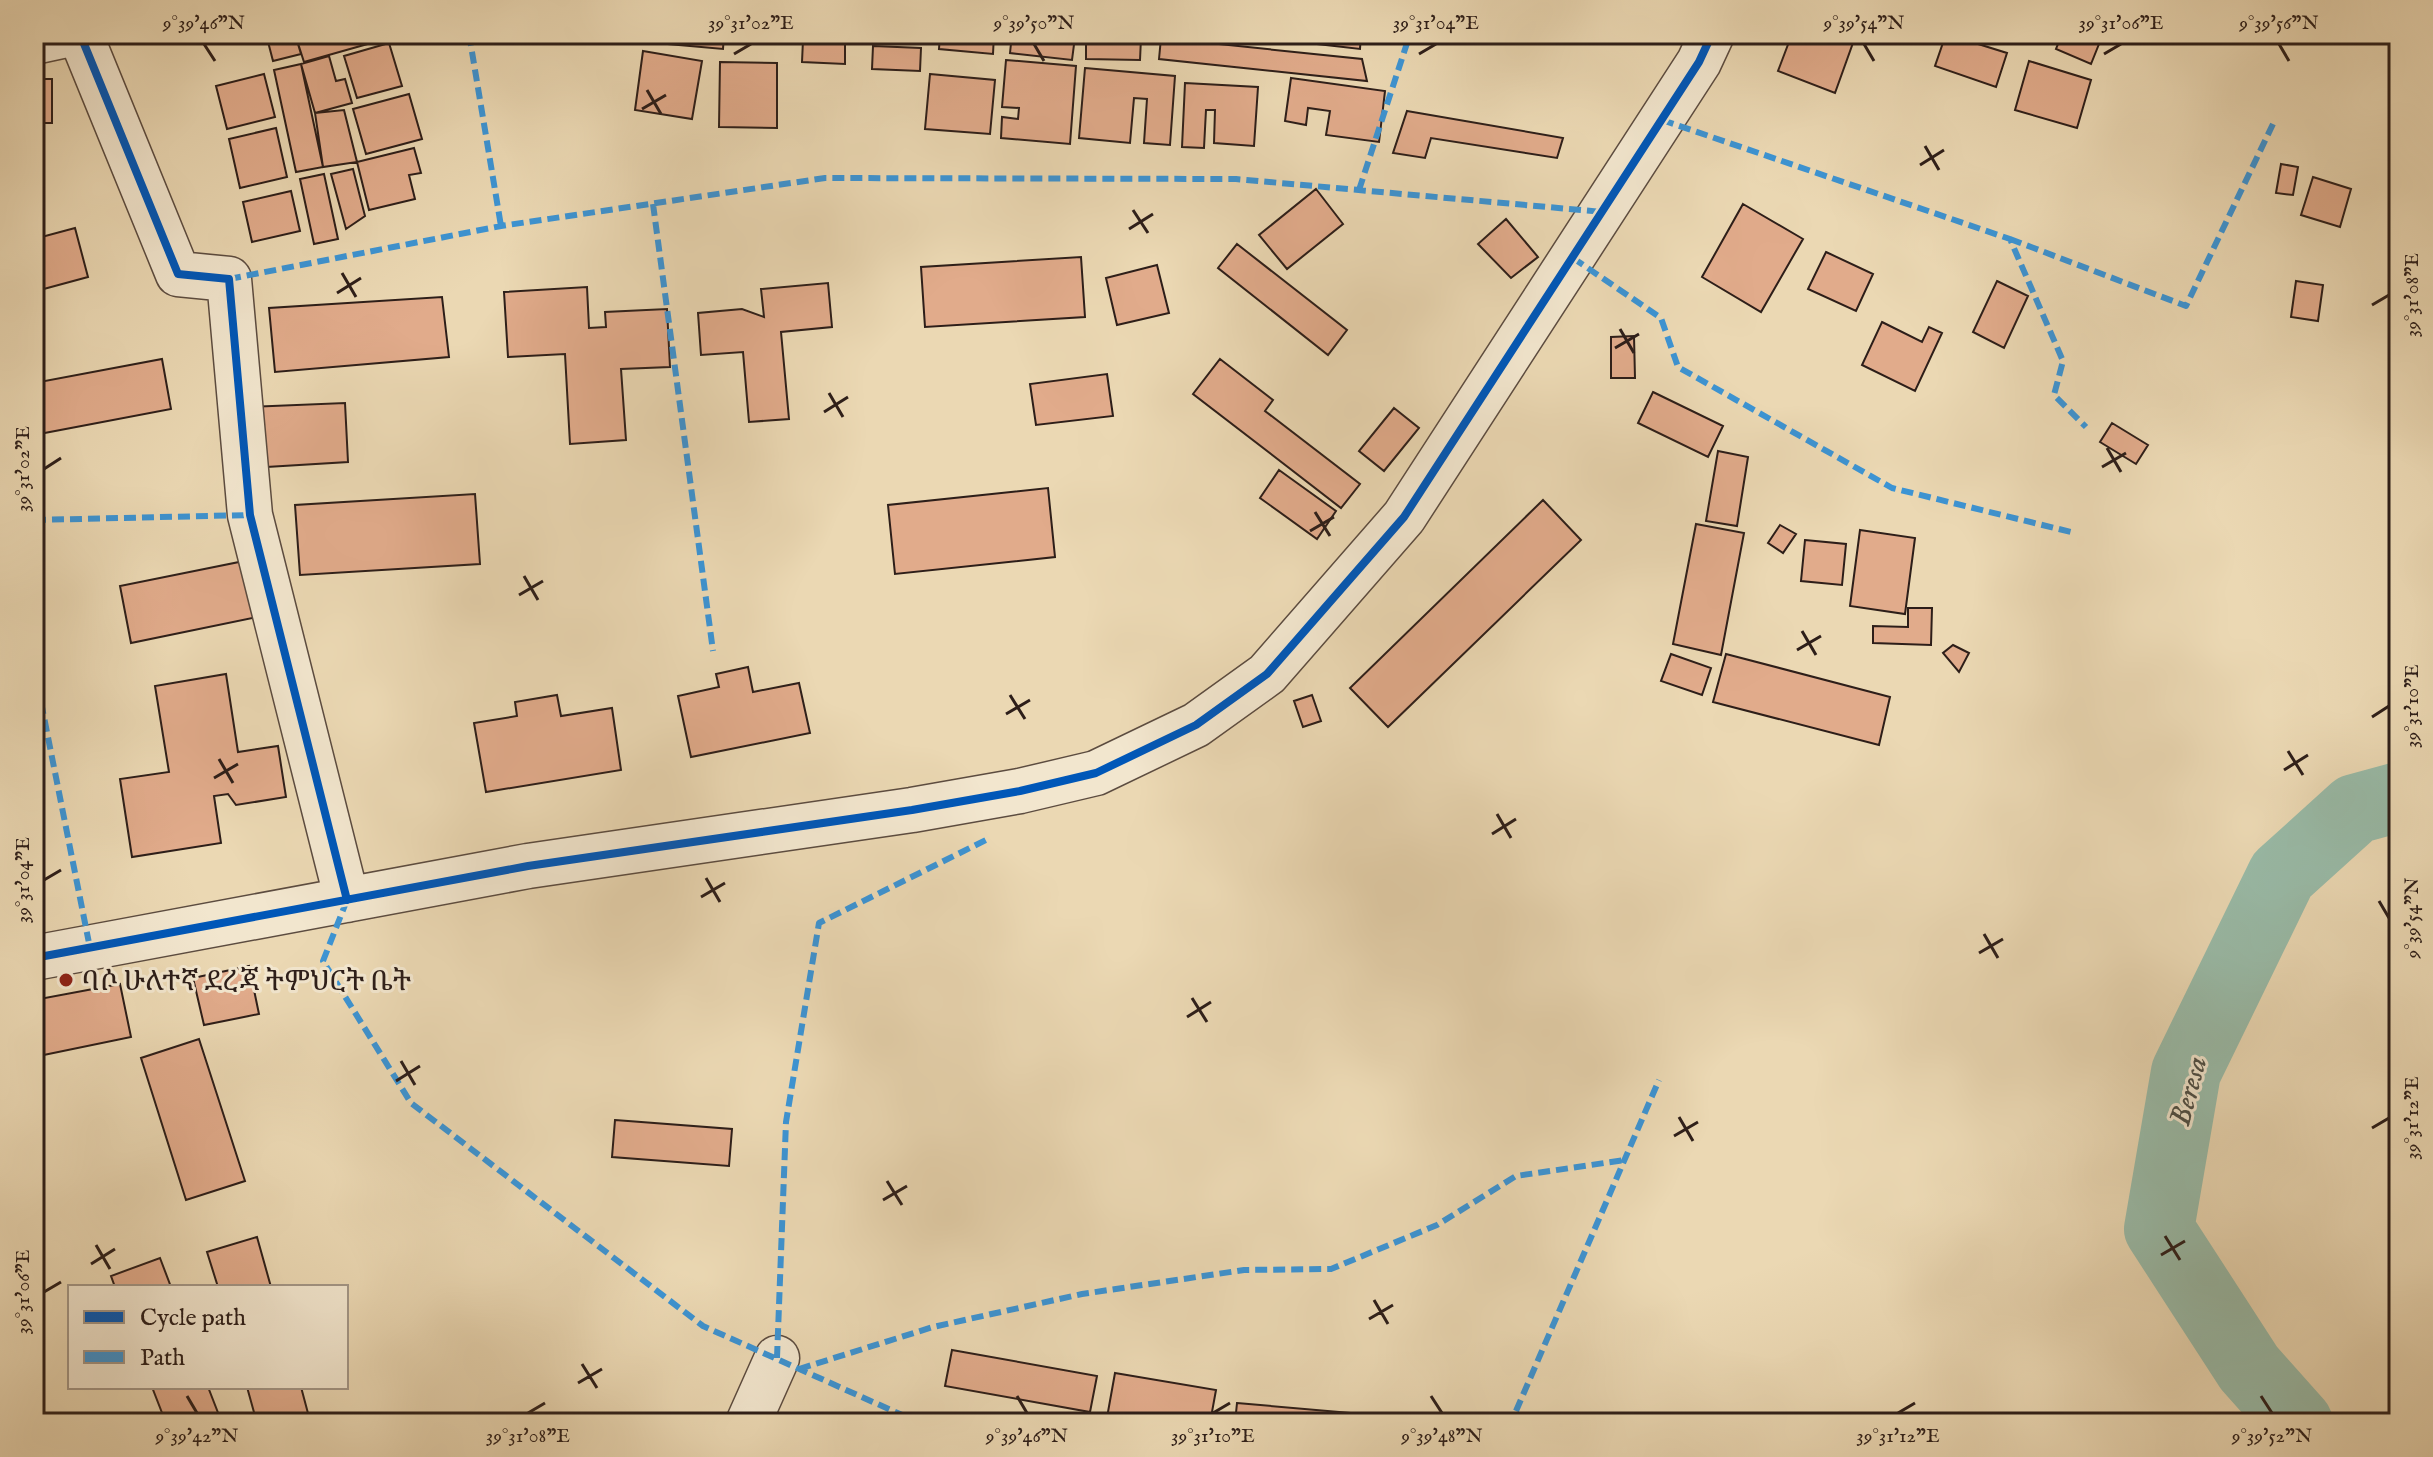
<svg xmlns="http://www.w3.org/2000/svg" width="2433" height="1457" viewBox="0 0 2433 1457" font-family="'IM FELL English','Noto Serif Ethiopic',serif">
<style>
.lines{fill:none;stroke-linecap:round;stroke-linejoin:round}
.river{stroke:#99bba8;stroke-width:70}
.building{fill:#e1ab8b;stroke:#2d1e19;stroke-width:2}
.minor-casing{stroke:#5c4c40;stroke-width:47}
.minor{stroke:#f2e6ce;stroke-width:44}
.quiet{stroke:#3c94d4;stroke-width:6;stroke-dasharray:12 6;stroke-linecap:butt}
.cycleway-casing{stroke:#f2e6ce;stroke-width:13}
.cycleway{stroke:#0057b8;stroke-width:8}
.ticks{fill:none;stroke:#2d1e19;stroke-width:3}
.poi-dot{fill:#8f2418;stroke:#f2e6ce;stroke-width:3}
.labels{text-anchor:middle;stroke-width:6;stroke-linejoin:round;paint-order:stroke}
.poi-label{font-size:28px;fill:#2d1e19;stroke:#f2e6ce;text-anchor:start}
.water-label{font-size:30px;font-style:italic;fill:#4d4d44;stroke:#f2e6ce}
.neatline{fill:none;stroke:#2d1e19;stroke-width:3}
.ticks-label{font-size:20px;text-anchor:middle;fill:#2d1e19}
</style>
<rect width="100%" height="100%" fill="#ebd8b3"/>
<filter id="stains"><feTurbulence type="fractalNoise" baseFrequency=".0025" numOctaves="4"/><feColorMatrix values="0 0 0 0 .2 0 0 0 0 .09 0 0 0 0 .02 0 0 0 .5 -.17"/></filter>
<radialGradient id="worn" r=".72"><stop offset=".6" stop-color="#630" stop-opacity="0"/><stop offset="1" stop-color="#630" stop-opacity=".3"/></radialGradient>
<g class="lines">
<path class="river" d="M2298,1423L2249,1368L2159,1229L2186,1072L2282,875L2355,809L2399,797"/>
</g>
<path class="building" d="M266,34H295L301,54L273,61Z
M295,34H403L304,62Z
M657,34H724L723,49L657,43Z
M940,34H994L993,54L939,49Z
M1012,34L1075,37L1072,60L1010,53Z
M1234,34H1290L1289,40L1233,36Z
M1310,34H1361L1360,49L1309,43Z
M1792,34H1838L1854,40L1835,93L1778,71Z
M1946,34L2007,53L1996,87L1935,66Z
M2062,34H2103L2091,64L2056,49Z
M1086,37L1141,38L1140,60L1086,59Z
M1161,38L1362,59L1367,81L1159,59Z
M803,40L845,42V64L802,62Z
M389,43L402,86L357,98L344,56Z
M873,46L921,48L920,71L872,69Z
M643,51L702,61L692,119L635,110Z
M329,56L336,81L345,79L352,103L315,113L301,64Z
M1006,60L1076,66L1070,144L1001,138L1002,117L1018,119L1019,108L1002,107Z
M2029,61L2091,80L2077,128L2015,110Z
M720,62L777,63V128L719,127Z
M301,64L323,167L296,172L274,70Z
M1085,68L1175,76L1170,145L1144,143L1147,99L1134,98L1130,143L1079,138Z
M264,74L275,117L227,129L216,86Z
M930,74L995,80L990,134L925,129Z
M1291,78L1385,91L1379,142L1326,135L1330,111L1308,108L1306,125L1285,121Z
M34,79H52V123H34Z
M1185,83L1258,87L1254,146L1214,143L1215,110H1206L1204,148L1182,147Z
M409,94L422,139L366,154L353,109Z
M344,110L357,162L323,167L315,113Z
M1407,111L1563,138L1557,158L1431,138L1425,158L1393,153Z
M276,128L287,177L240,188L229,139Z
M414,148L421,173L409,175L415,199L369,210L357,162Z
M2281,164L2298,167L2293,195L2276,193Z
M353,169L365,216L346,229L331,174Z
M324,174L338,239L314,244L300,179Z
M2313,177L2351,189L2340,227L2301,215Z
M1316,189L1343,224L1287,269L1259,235Z
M291,191L300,231L252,242L243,202Z
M1743,204L1803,239L1761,312L1702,277Z
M1506,219L1538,257L1511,278L1478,244Z
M75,228L88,277L40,290L34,271V239Z
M1237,244L1347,330L1328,355L1218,268Z
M1826,252L1873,274L1856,311L1808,289Z
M1081,257L1085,317L925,327L921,267Z
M1157,265L1169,313L1117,325L1106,278Z
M1997,281L2028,296L2004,348L1973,332Z
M2296,281L2323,285L2318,321L2291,317Z
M828,283L832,327L781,332L789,419L749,422L743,352L701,355L698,313L742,309L764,317L761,289Z
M587,287L589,328L606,327L605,312L667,309L670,367L621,369L626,440L570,444L565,354L508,357L504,292Z
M442,297L449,357L275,372L269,308Z
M1882,322L1922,342L1929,327L1942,333L1915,391L1862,365Z
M1634,336L1635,378H1611V337Z
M162,359L171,409L34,435V383Z
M1220,359L1273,400L1265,411L1360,484L1341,508L1193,394Z
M1107,374L1113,416L1036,425L1030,384Z
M1653,392L1723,426L1708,457L1638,423Z
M345,403L348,462L249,468L246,407Z
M1394,408L1419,428L1384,471L1359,451Z
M2112,423L2148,445L2136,464L2100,442Z
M1718,451L1748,457L1737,526L1706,521Z
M1279,470L1336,511L1317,539L1260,498Z
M1048,488L1055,557L895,574L888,505Z
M475,494L480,564L300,575L295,505Z
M1543,500L1581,540L1388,727L1350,688Z
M1696,524L1744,533L1721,655L1673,644Z
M1780,525L1796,534L1783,553L1768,543Z
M1860,530L1915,538L1905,614L1850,606Z
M1805,540L1846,544L1842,585L1801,581Z
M254,559L267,615L131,643L120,586Z
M1908,608H1932L1931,645L1873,643V626L1908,627Z
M1953,645L1969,653L1959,672L1943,653Z
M1671,654L1711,668L1702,695L1661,681Z
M1726,654L1890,697L1879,745L1713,702Z
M748,667L753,692L799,683L810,733L691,757L678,696L719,687L716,674Z
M226,674L238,752L278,746L286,797L236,805L228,794L214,796L221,843L132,857L120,779L169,772L155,686Z
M557,695L561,716L612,708L621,770L486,792L474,723L517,716L515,702Z
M1312,695L1321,721L1303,727L1294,701Z
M34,835L42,876L34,877Z
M249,966L259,1014L204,1025L193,978Z
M120,984L131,1037L34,1057V1000Z
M199,1039L245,1181L186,1200L141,1058Z
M615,1120L732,1129L729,1166L612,1157Z
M257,1237L271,1287H218L207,1252Z
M160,1258L171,1287H115L111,1276Z
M952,1350L1097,1376L1090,1412L945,1386Z
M1115,1373L1216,1390L1210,1423H1106Z
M152,1387H208L222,1423H166Z
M247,1387H301L309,1417L288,1423H257Z
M1237,1403L1466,1423H1235Z"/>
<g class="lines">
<g class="minor-casing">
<path id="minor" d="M80,34L178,274L229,279L250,515L347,900
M34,42L71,34
M34,958L528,866L912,810L1020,791L1096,773L1196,725L1267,674L1404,517L1699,62L1712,34
M748,1423L777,1358"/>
</g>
<use href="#minor" class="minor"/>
<path class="quiet" d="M469,34L501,226
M1662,120L2010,239L2063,361L2054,395L2086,427
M1359,190L1410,34
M653,204L713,651
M2010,239L2186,306L2273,124
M1573,258L1661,318L1678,367L1892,488L2075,533
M229,279L501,226L825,178L1236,179L1603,212
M34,520L250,515
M34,667L90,948
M347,900L323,961L411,1103L703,1326L920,1423
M777,1358L786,1122L819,923L988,839
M799,1369L933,1327L1082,1294L1244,1270L1331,1269L1437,1225L1516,1176L1625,1160
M1516,1411L1659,1080"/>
<g class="cycleway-casing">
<path id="cycleway" d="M80,34L178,274L229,279L250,515L347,900
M34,958L528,866L912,810L1020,791L1096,773L1196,725L1267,674L1404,517L1699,62L1712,34"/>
</g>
<use href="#cycleway" class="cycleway"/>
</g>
<path class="ticks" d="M204,44L215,61M1034,44L1044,61M1864,44L1874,61M2279,44L2289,61M734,54L751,44M1419,54L1436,44M2104,54L2121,44M647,90L661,114M642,109L666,95M1925,146L1939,170M1920,165L1944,150M1133,210L1148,233M1129,229L1153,214M342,273L356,297M337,293L361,278M2372,305L2389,295M1620,329L1634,353M1615,348L1639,334M829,393L843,417M824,412L848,397M2107,448L2121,472M2102,467L2126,453M44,469L61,458M1315,512L1330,536M1310,531L1334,517M524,576L538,600M519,595L543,581M1802,631L1816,655M1797,650L1821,636M1010,695L1025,719M1006,714L1030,700M2372,717L2389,706M2288,751L2303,775M219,759L233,783M2284,770L2308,755M214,778L238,764M1497,814L1511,838M1492,834L1516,819M706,878L720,902M44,880L61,870M701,897L725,883M2379,901L2389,918M1984,934L1998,958M1979,953L2003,939M1192,998L1207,1022M1187,1017L1211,1002M401,1061L415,1085M396,1081L420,1066M1679,1117L1693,1141M2372,1128L2389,1118M1674,1136L1698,1122M887,1181L902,1205M883,1200L907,1186M2165,1236L2180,1260M96,1245L110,1269M2161,1255L2185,1241M91,1264L115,1249M44,1292L61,1282M1374,1300L1388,1324M1369,1319L1393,1305M582,1364L597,1388M578,1383L602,1369M187,1396L197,1413M1017,1396L1027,1413M1431,1396L1442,1413M2261,1396L2272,1413M528,1413L545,1403M1213,1413L1230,1403M1898,1413L1915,1403"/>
<circle class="poi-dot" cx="66" cy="980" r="8"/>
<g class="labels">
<g class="poi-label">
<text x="82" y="990">ባሶ ሁለተኛ ደረጃ ትምህርት ቤት</text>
</g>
<g class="water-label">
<text transform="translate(2188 1091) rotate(-75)" y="10">Beresa</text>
</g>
</g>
<rect width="2433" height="1457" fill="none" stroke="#ebd8b3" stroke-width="88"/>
<rect x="68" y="1285" width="280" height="104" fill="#f2e6ce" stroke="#a39686" stroke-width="2"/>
<rect x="84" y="1311" width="40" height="12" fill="#0057b8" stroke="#a39686" stroke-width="2"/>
<text x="140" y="1325" font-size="24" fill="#2d1e19">Cycle path</text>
<rect x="84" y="1351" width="40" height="12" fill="#3c94d4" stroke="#a39686" stroke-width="2"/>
<text x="140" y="1365" font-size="24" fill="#2d1e19">Path</text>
<rect x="44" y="44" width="2345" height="1369" class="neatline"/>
<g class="ticks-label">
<text x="204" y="29">9°39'46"N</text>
<text x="751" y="29">39°31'02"E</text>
<text x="1034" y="29">9°39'50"N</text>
<text x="1436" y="29">39°31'04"E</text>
<text x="1864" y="29">9°39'54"N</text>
<text x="2121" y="29">39°31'06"E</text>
<text x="2279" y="29">9°39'56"N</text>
<text transform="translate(2411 295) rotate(-90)" y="7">39°31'08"E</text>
<text transform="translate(22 469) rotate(-90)" y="7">39°31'02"E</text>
<text transform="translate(2411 706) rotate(-90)" y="7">39°31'10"E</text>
<text transform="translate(22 880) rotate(-90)" y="7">39°31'04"E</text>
<text transform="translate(2411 918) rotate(-90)" y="7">9°39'54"N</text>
<text transform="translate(2411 1118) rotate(-90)" y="7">39°31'12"E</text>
<text transform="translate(22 1292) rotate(-90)" y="7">39°31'06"E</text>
<text x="197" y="1442">9°39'42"N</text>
<text x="528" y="1442">39°31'08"E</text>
<text x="1027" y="1442">9°39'46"N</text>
<text x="1213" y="1442">39°31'10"E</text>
<text x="1442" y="1442">9°39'48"N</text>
<text x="1898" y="1442">39°31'12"E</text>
<text x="2272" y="1442">9°39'52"N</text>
</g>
<rect width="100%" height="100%" filter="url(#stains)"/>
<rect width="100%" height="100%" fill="url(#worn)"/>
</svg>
